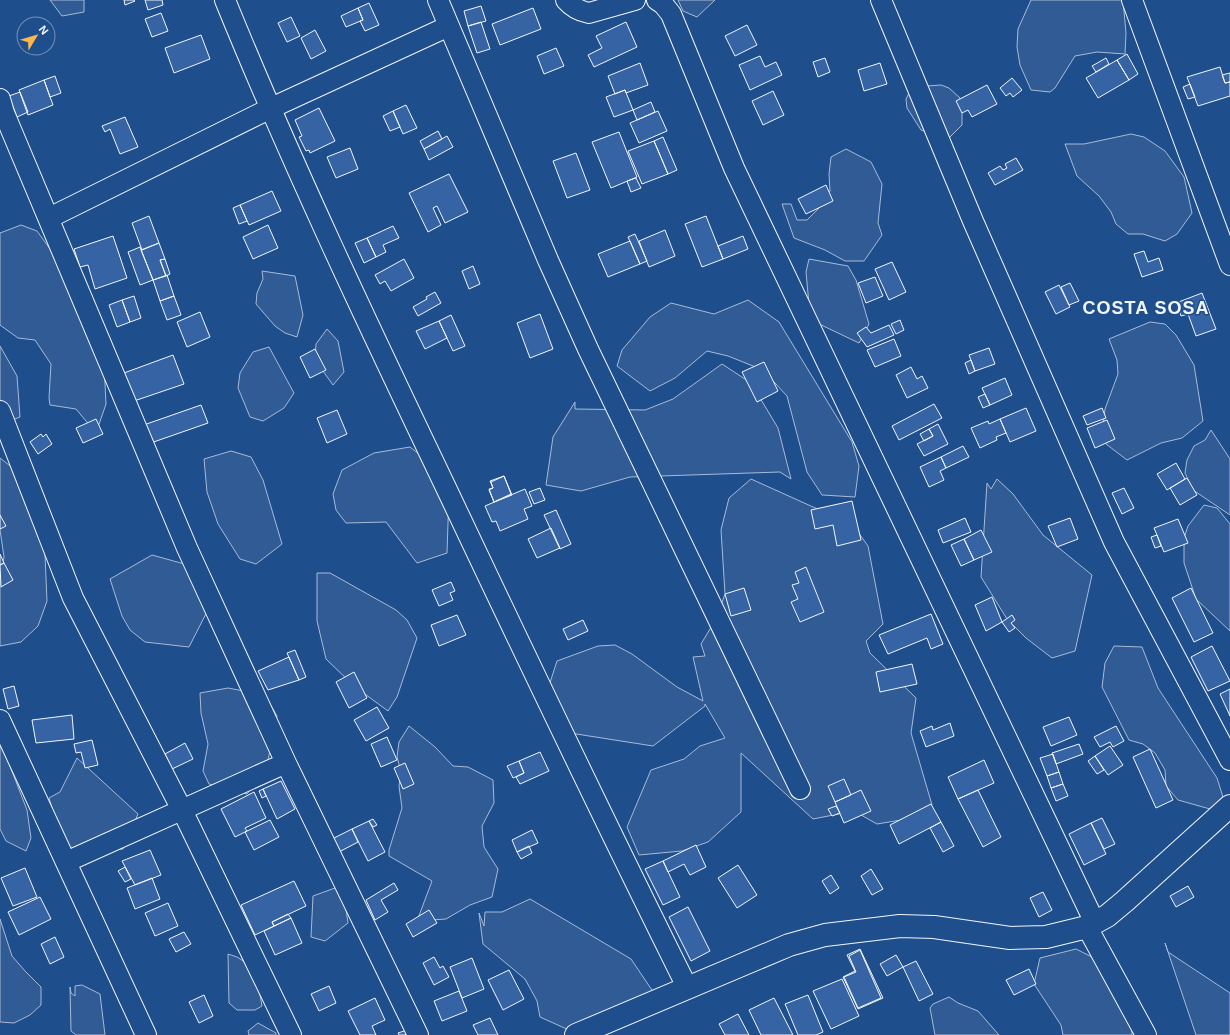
<svg xmlns="http://www.w3.org/2000/svg" width="1230" height="1035" viewBox="0 0 1230 1035" font-family="Helvetica,sans-serif">
<style>
.built{fill:#305b95;stroke:#a8bbd7}
.building{fill:#3563a3;stroke:#f2f6ff}
.lines{fill:none;stroke-linecap:round;stroke-linejoin:round}
.minor-casing{stroke:#f2f6ff;stroke-width:22}
.major-casing{stroke:#f2f6ff;stroke-width:24}
.minor{stroke:#1f4e8c;stroke-width:20}
.major{stroke:#1f4e8c;stroke-width:22}
.labels{text-anchor:middle;stroke-width:3;stroke-linejoin:round;paint-order:stroke}
.district-label{font-size:18px;font-weight:bold;letter-spacing:1px;fill:#f2f6ff;stroke:#1f4e8c}
</style>
<rect width="100%" height="100%" fill="#1f4e8c"/>
<path class="built" d="M50,0H84V12L62,16Z
M678,0H715L697,17L683,11Z
M1031,0H1123L1126,33L1125,54L1097,52L1075,56L1055,88L1050,92L1031,90L1020,65L1017,47L1018,29Z
M941,85L949,88L960,98L962,113V125L948,139L921,130L907,108L906,99L912,87Z
M1131,134L1144,137L1165,151L1184,177L1192,213L1177,234L1165,241L1143,234H1128L1116,224L1111,212L1099,196L1077,176L1065,144H1084Z
M846,149L871,162L882,184L878,223L882,235L864,261H845L825,250L794,238L782,204H791L797,220H807L822,205L830,191L829,174L831,157Z
M21,225L37,231L61,264L104,363L106,404L96,433L76,409L50,405L49,398L51,364L35,340L18,338L0,325V233Z
M809,259L848,266L856,280L869,324L859,343L815,322L810,315L806,272Z
M262,271L295,276L303,315L297,337L285,333L275,326L256,304L257,293L263,279Z
M748,300L779,322L852,442L859,466L855,497L822,495L807,472L787,396L763,370L728,356L707,351L675,378L650,391L617,366L622,350L650,317L671,303L714,314Z
M1150,322L1165,324L1176,335L1194,365L1203,421L1182,438L1161,443L1127,460L1106,444L1103,425L1105,409L1118,374L1117,360L1109,339Z
M327,329L338,341L344,372L333,385L315,360L316,344Z
M0,346L17,376L20,417L5,423L0,414Z
M269,347L294,393L284,408L263,421L250,417L238,388L240,373L253,352Z
M722,364L751,383L778,428L791,479L780,472L630,477L581,491L546,485L553,437L575,402V409L645,410L673,399Z
M1211,430L1230,459V515L1193,490L1185,473L1187,460L1194,446L1205,440Z
M410,447L442,472L449,493L447,553L417,563L386,522L346,523L336,510L333,494L342,470L374,453Z
M231,451L251,457L263,480L282,544L256,564L240,559L218,524L207,492L204,459Z
M0,458L14,469L44,531L47,601L38,626L21,642L0,646V578L4,557L0,530Z
M751,479L853,525L868,546L883,624L866,641L870,653L916,698L911,733L932,805L919,817L877,824L854,811L813,819L741,753V812L708,842L682,851L639,855L627,827L651,770L684,759L700,746L725,738L705,704V706L653,746L570,733L547,692L557,661L598,646L615,645L632,654L677,687L703,701L693,657L705,656L701,644L716,619L725,594L721,530L729,498Z
M997,479L1013,494L1043,535L1092,575L1075,651L1052,658L1026,638L1007,619L981,577L987,483L991,489Z
M1204,505L1217,508L1230,524V631L1196,599L1184,563V538L1188,526Z
M152,555L206,570L213,600L189,647L145,642L130,630L122,616L110,579Z
M317,573H330L396,610L407,620L417,638L397,697L388,711L354,686L326,659L317,621Z
M1114,646L1142,647L1158,688L1217,778L1223,797L1210,809L1178,800L1166,786L1165,770L1155,753L1143,744L1129,740L1102,687L1105,663Z
M228,688L265,695L277,716L266,770L247,794L209,784L203,771L208,744L201,713L200,693Z
M409,726L435,747L453,766L468,767L493,780L494,803L482,826L484,847L498,869L492,897L470,905L446,919L417,921L432,881L389,856V850L402,808L399,786L401,772L397,757L399,742Z
M0,747L3,748L27,810L31,838L26,851L6,841L0,829Z
M77,758L138,814L123,849L79,852L63,844L49,798L60,792Z
M335,888L344,895L348,923L325,941L311,937L313,896Z
M530,899L631,959L658,999L618,1023L604,1035H580L540,1017L537,1001L525,979L483,944L479,913L484,926L485,912H502Z
M0,919L12,956L25,971L41,987V1005L30,1015L14,1023L0,1022Z
M1165,943L1168,952L1230,993V1035H1196Z
M1076,949L1092,957L1132,1029V1035H1063L1061,1025L1034,984L1040,958Z
M228,954L237,957L248,964L259,989L262,1006L255,1010H237L229,1003Z
M82,985L100,994L105,1035H76L71,1031L70,987L71,993L75,996V986Z
M949,997L958,1003L978,1011L999,1035H935L930,1008L933,1004Z
M258,1023L276,1033V1035H249L248,1031Z"/>
<path class="building" d="M124,0H134L135,1L125,5Z
M145,0H162L163,5L148,10Z
M369,3L379,25L365,31L360,21L363,20L358,8Z
M481,6L486,21L468,26L464,11Z
M358,8L363,20L346,27L341,16Z
M533,8L541,29L500,45L492,24Z
M161,13L168,31L152,37L145,19Z
M291,17L300,36L287,42L278,23Z
M481,22L490,49L477,53L468,26Z
M626,22L637,47L594,67L588,55L602,48L596,36Z
M747,25L757,45L735,56L725,36Z
M315,30L326,51L311,59L301,38Z
M201,35L210,59L174,73L165,48Z
M556,48L564,66L544,74L537,56Z
M1127,54L1138,74L1129,80L1117,60Z
M760,56L765,67L776,62L782,75L750,90L739,65Z
M825,58L830,72L818,77L813,62Z
M1106,58L1109,64L1096,72L1092,66Z
M1117,60L1129,80L1098,98L1086,78Z
M640,63L648,85L626,93L625,90L615,94L608,76Z
M880,63L887,84L864,91L858,70Z
M1220,67L1225,83L1230,82V96L1198,106L1187,77Z
M1230,73V82L1225,83L1222,75Z
M55,76L61,93L50,97L44,80Z
M1012,78L1022,90L1013,97L1010,93L1006,96L1000,88Z
M44,80L53,105L28,115L19,90Z
M1190,84L1195,97L1188,99L1183,87Z
M987,85L997,104L972,117L968,110L962,113L956,101Z
M625,90L633,110L614,117L606,97Z
M773,91L784,115L763,125L752,101Z
M20,92L28,112L17,117L9,96Z
M651,102L655,112L637,120L633,110Z
M406,105L417,128L403,134L393,111Z
M319,108L335,141L310,153L309,150L306,151L299,137L302,136L295,120Z
M393,111L400,127L390,131L383,116Z
M658,111L667,131L639,143L630,123Z
M125,117L138,147L120,154L110,129L105,132L102,126Z
M438,131L442,139L424,149L420,141Z
M619,132L637,177L611,188L592,142Z
M447,136L453,147L429,160L424,149Z
M663,137L677,170L668,174L654,141Z
M654,141L668,174L642,184L628,151Z
M350,148L358,169L336,178L327,157Z
M576,153L590,190L567,198L553,161Z
M1016,158L1023,170L995,185L988,173L1000,166L1003,170L1007,168L1005,164Z
M449,174L468,212L445,223L437,206L433,208L441,225L428,232L409,193Z
M636,178L641,188L631,192L627,181Z
M826,185L833,201L806,214L798,199Z
M272,191L281,211L249,225L240,205Z
M240,205L247,221L239,224L233,208Z
M149,216L159,243L142,250L132,223Z
M706,216L723,259L702,267L685,224Z
M268,225L278,248L253,259L243,237Z
M393,226L399,238L383,245L386,252L376,257L367,238Z
M665,230L675,256L649,267L639,241Z
M635,234L647,261L640,264L628,237Z
M113,236L127,278L95,289L88,265L80,267L74,249Z
M743,236L748,249L723,259L718,246Z
M367,238L376,257L364,263L355,243Z
M630,241L640,264L608,277L598,254Z
M159,243L165,259L160,260L166,276L153,280L141,250Z
M140,247L153,280L140,285L128,252Z
M1144,251L1148,262L1159,258L1163,270L1142,277L1134,254Z
M165,259L170,274L166,276L160,260Z
M404,259L414,278L391,291L385,281L380,284L375,275Z
M892,262L906,292L889,300L875,269Z
M473,266L480,284L469,289L462,271Z
M167,275L174,296L160,301L153,280Z
M875,277L883,296L866,303L858,283Z
M1070,283L1079,301L1069,305L1061,287Z
M1059,285L1070,307L1056,314L1045,292Z
M435,292L441,303L418,316L413,307L427,299L426,297Z
M1202,293L1216,329L1196,336L1188,314L1181,316L1176,303Z
M134,296L141,318L130,322L122,300Z
M174,296L181,315L167,320L160,301Z
M122,300L130,322L117,327L109,305Z
M200,312L210,337L187,347L177,322Z
M540,314L553,349L530,358L517,323Z
M451,315L465,346L453,351L439,321Z
M900,320L904,330L896,334L891,324Z
M439,321L447,338L425,349L416,331Z
M889,325L894,335L867,347L857,333L866,327L871,333Z
M894,339L901,356L875,367L867,350Z
M989,348L995,364L975,371L969,355Z
M315,349L326,370L310,378L300,357Z
M173,355L184,384L134,401L124,373Z
M971,360L975,371L969,374L965,363Z
M764,362L778,391L757,402L742,372Z
M911,367L917,379L922,376L928,388L907,398L896,375Z
M1005,378L1012,395L990,405L982,388Z
M985,394L990,405L983,408L978,397Z
M934,404L942,418L899,440L892,426Z
M201,405L208,423L145,445L138,427Z
M1026,408L1036,431L1010,442L1000,419Z
M1102,408L1106,418L1087,425L1083,416Z
M337,410L347,434L327,443L317,418Z
M96,419L103,434L83,443L76,428Z
M1000,419L1006,433L996,437L997,440L980,448L971,428L988,421L989,424Z
M1107,420L1115,439L1095,448L1087,428Z
M938,424L948,444L924,456L917,444L933,436L929,429Z
M929,429L933,436L924,441L920,434Z
M41,434L43,437L46,434L52,444L38,454L30,442Z
M963,446L969,457L946,468L941,457Z
M941,457L946,468L940,471L944,480L929,487L920,467Z
M1176,463L1185,479L1167,490L1157,474Z
M504,476L511,494L494,502L489,490L493,488L491,482Z
M504,476L512,495L494,502L489,489L493,488L490,481Z
M1187,478L1197,495L1180,505L1170,488Z
M540,488L545,500L534,504L529,492Z
M1124,488L1134,508L1122,514L1112,493Z
M525,489L532,506L524,509L528,519L500,531L496,521L492,522L485,506Z
M852,501L861,540L837,546L833,525L815,529L811,510Z
M556,510L571,544L560,549L544,515Z
M0,515L6,526L0,529Z
M965,518L971,532L943,543L938,530Z
M1070,518L1078,539L1057,547L1048,526Z
M1178,519L1188,543L1164,552L1154,528Z
M551,528L560,548L537,558L528,539Z
M981,530L992,552L974,560L964,539Z
M1157,535L1161,546L1155,548L1151,537Z
M964,539L974,560L961,566L951,545Z
M0,554L4,563L0,565Z
M4,563L13,580L1,587L0,565Z
M806,567L824,612L800,622L791,602L798,599L792,585L799,583L795,572Z
M451,582L455,591L450,593L453,600L439,606L432,590Z
M744,588L751,610L731,616L725,594Z
M1191,588L1213,633L1194,642L1172,598Z
M992,597L1002,622L986,631L975,605Z
M931,614L943,644L931,649L927,638L888,654L879,635Z
M457,615L466,635L439,646L431,625Z
M1012,615L1015,620L1011,623L1015,628L1009,632L1002,622Z
M583,620L588,631L568,640L563,629Z
M1212,646L1230,681L1208,691L1191,657Z
M295,650L306,677L299,680L287,653Z
M289,657L299,680L268,690L258,671Z
M912,664L917,684L880,692L876,672Z
M354,672L367,698L349,708L336,682Z
M14,686L19,706L8,709L3,689Z
M1230,689V716L1220,694Z
M377,707L389,728L366,741L354,720Z
M72,715L74,739L36,743L32,720Z
M1069,717L1077,735L1051,746L1043,727Z
M950,723L954,736L926,747L920,731L932,726L933,730Z
M1116,726L1124,741L1113,747L1110,742L1100,747L1094,737Z
M387,737L397,760L381,767L371,744Z
M92,740L98,765L85,768L81,752L76,753L74,744Z
M185,743L193,759L172,769L165,754Z
M1079,744L1083,754L1056,764L1052,753Z
M1110,746L1123,765L1108,775L1095,756Z
M1150,749L1173,800L1156,808L1133,757Z
M540,752L549,771L520,784L516,777L524,773L519,761Z
M1053,754L1059,772L1047,776L1040,758Z
M1095,756L1104,770L1097,774L1088,761Z
M984,760L994,783L958,799L948,777Z
M519,761L524,773L513,778L507,766Z
M405,763L414,784L403,789L394,768Z
M1059,772L1063,784L1051,788L1047,776Z
M844,779L851,795L835,802L828,786Z
M281,781L295,809L277,819L263,789Z
M1063,784L1068,796L1056,801L1051,788Z
M263,789L266,796L262,798L259,791Z
M861,790L871,811L844,823L835,802Z
M978,790L1001,837L983,847L958,799Z
M254,792L266,818L245,828L247,831L235,837L221,809Z
M931,804L941,822L899,844L890,825Z
M836,806L840,813L832,816L828,809Z
M1102,818L1115,844L1104,849L1091,823Z
M373,819L377,825L373,827L369,821Z
M270,820L279,837L254,850L245,832Z
M369,821L385,852L368,861L352,829Z
M941,822L954,846L943,852L930,828Z
M1091,823L1106,854L1084,865L1069,834Z
M352,829L358,842L339,852L332,839Z
M532,830L538,843L517,852L512,840Z
M696,845L706,867L690,875L684,864L668,872L663,861Z
M529,846L532,853L521,859L517,852Z
M150,850L161,875L135,885L122,861Z
M663,861L680,897L663,905L645,869Z
M738,865L757,895L737,908L718,878Z
M125,867L131,879L125,882L118,871Z
M25,868L37,897L13,906L1,878Z
M871,869L883,889L872,895L861,876Z
M831,875L839,888L830,894L822,881Z
M152,878L160,899L135,909L127,888Z
M294,881L306,906L272,922L274,926L255,935L241,905Z
M394,883L398,890L381,900L388,912L375,920L366,900Z
M1188,886L1194,897L1176,907L1170,896Z
M1043,892L1052,910L1039,917L1030,898Z
M40,897L51,919L19,935L8,912Z
M168,903L178,926L155,936L145,913Z
M688,907L710,951L691,961L669,917Z
M429,910L437,923L413,937L406,924Z
M288,914L291,918L274,926L272,922Z
M291,918L302,943L275,955L264,931Z
M184,932L191,944L176,952L169,939Z
M55,937L64,957L50,964L41,944Z
M860,949L883,998L858,1009L843,977L855,971L847,955Z
M860,950L881,998L858,1008L844,977L856,972L849,956Z
M896,955L903,967L887,976L880,964Z
M434,957L440,968L443,966L449,977L434,985L423,963Z
M472,958L484,989L462,998L450,967Z
M916,961L933,994L919,1001L903,967Z
M1029,969L1036,984L1014,995L1006,980Z
M509,970L524,999L503,1010L488,980Z
M842,979L859,1016L831,1029L813,991Z
M329,986L336,1003L319,1011L311,994Z
M459,991L467,1011L442,1021L434,1001Z
M204,995L213,1016L199,1023L189,1002Z
M808,995L823,1032L816,1035H798L785,1004Z
M375,998L385,1020L372,1026L376,1035H360L348,1011Z
M774,998L793,1035H761L749,1010Z
M738,1014L749,1035H725L719,1024Z
M490,1018L498,1035H478L473,1025Z
M407,1030L409,1035H399L398,1033Z"/>
<g class="lines">
<g class="minor-casing">
<path id="minor" d="M225,0C293,167 371,331 449,494C527,659 606,824 687,987
M438,0L548,260L588,349L800,789
M566,0C572,7 579,11 589,13L635,0
M657,0L663,4L671,14L734,168L1095,923
M881,0L973,221L1114,542L1230,760
M1132,0L1230,265
M0,99L4,113L187,548L286,763L418,1035
M49,218L269,109L449,26
M0,411L73,598L182,810L291,1035
M0,720L146,1035
M66,862L286,763
M1087,927L1146,1035"/>
</g>
<g class="major-casing">
<path id="major" d="M576,1035L789,945L825,935L900,926L934,927L1010,938L1046,937L1087,927L1107,916L1125,901L1230,806"/>
</g>
<use href="#minor" class="minor"/>
<use href="#major" class="major"/>
</g>
<g class="labels">
<g class="district-label">
<text x="1146" y="314">COSTA SOSA</text>
</g>
</g>
<g transform="translate(36 36) rotate(52)"><circle r="19" fill="#1f4e8c" stroke="#7391ba"/>
<path d="M0-3L7 15L0 10L-7 15Z" fill="#ffb74d"/>
<text y="-6" font-size="11" font-weight="bold" text-anchor="middle" fill="#f2f6ff">N</text>
</g>
</svg>
